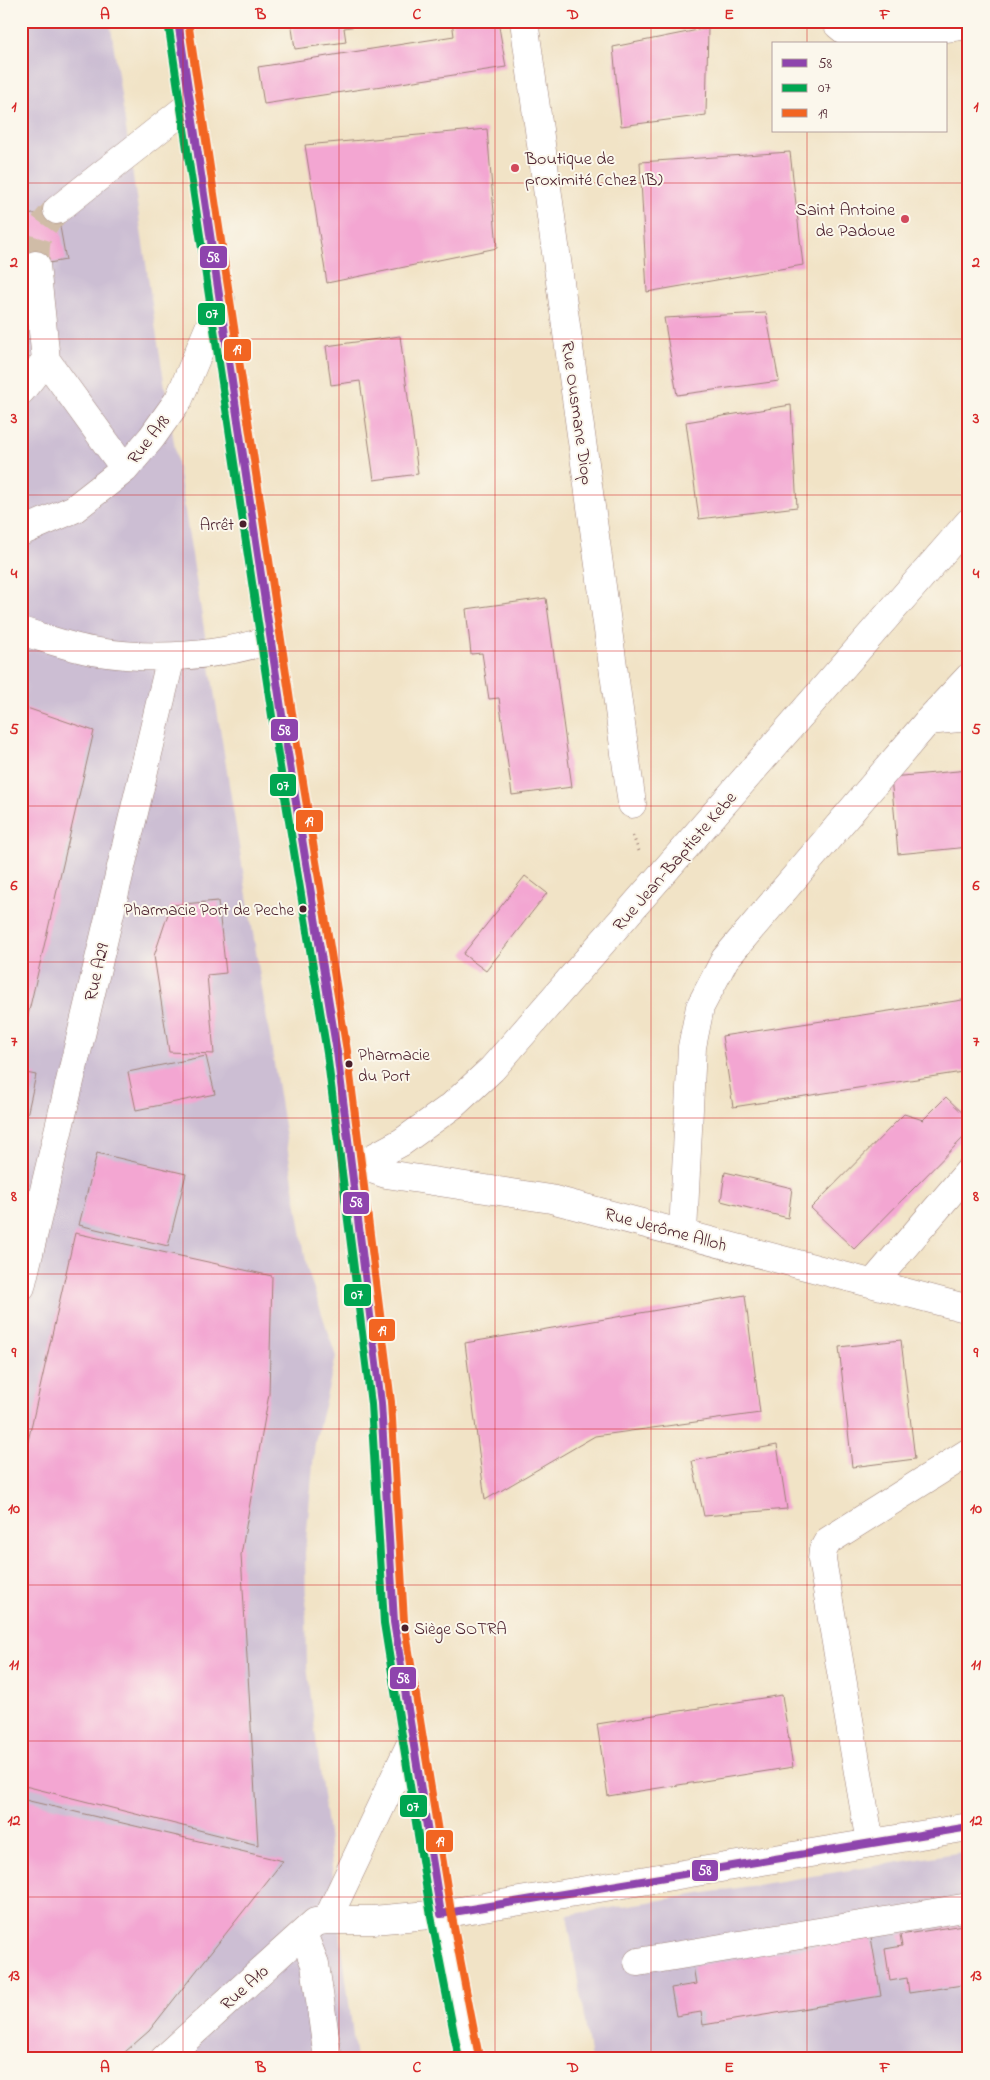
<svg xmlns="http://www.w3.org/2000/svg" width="990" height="2080" viewBox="0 0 990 2080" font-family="'Indie Flower',sans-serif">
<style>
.industrial{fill:#ccbed3}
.building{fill:#f3a6d2}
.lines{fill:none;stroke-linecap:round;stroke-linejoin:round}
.minor-tunnel{stroke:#d0bca7;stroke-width:28;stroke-dasharray:28 14;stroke-linecap:butt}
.minor-casing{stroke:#9e8178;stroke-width:29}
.major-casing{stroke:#9e8178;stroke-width:29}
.path{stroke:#9e8178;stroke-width:3;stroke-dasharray:1 4;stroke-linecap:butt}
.minor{stroke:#fff;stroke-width:28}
.major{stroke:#fff;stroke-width:28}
.bus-1-casing{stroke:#fbf7ec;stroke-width:11}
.bus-2-casing{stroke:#fbf7ec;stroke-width:11}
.bus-3-casing{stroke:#fbf7ec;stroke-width:11}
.bus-1{stroke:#8e44ad;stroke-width:8}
.bus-2{stroke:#00a651;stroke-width:8}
.bus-3{stroke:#f26522;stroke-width:8}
.grid{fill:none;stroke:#d62828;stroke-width:1;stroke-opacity:0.55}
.poi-dot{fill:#d1495b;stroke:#fbf7ec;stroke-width:2}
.bus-dot{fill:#4a1f2b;stroke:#fbf7ec;stroke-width:2}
.labels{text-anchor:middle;stroke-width:4;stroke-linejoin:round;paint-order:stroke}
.bus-label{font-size:17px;fill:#4a1f2b;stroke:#fbf7ec;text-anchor:end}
.poi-label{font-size:18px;fill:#4a1f2b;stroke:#fbf7ec;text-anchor:start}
.street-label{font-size:18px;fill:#4a1f2b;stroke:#fbf7ec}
.line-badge{stroke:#fbf7ec;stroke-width:2}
.badge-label{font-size:14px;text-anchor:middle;font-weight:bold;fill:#fff}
.neatline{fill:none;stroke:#d62828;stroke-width:2}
.grid-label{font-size:16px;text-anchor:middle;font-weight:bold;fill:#d62828}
</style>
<rect width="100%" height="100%" fill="#fbf7ec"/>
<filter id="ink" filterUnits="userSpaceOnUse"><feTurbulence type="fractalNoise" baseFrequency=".02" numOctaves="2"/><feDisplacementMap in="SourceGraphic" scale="10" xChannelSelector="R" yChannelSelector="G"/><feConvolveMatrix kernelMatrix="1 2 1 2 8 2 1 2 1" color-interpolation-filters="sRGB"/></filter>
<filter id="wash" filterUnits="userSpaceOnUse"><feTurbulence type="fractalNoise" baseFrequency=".0096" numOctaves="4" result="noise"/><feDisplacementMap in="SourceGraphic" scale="20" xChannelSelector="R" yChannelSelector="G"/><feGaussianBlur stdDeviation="1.12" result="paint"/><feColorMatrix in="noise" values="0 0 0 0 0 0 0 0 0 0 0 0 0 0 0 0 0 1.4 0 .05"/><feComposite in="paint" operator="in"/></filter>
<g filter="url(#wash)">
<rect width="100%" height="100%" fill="#f1e3c6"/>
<path class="industrial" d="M21,21H110L156,331L307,1268L336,1357L315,1442L305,1553L307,1666L356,2059H21Z
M969,1851V2059H591L567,1915Z"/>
<g id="blocks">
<path class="building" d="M291,21H370V24L344,28L346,42L295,49Z
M452,21H498L506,67L264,104L258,67L454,36Z
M708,28L706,115L621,126L613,47Z
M487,129L497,248L327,283L305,145Z
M790,152L803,265L647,292L640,162Z
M57,210L66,260L21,268V216Z
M766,313L779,381L677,395L664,318Z
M400,336L418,474L374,480L360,381L331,385L326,346Z
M791,405L797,507L699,519L686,422Z
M546,598L572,787L512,795L499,698L489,699L482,653L471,654L466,609Z
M21,706L94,731L22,1041H21Z
M969,770V847L898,854L891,777Z
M525,876L547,893L486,971L463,954Z
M218,901L226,973L207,975L214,1054L169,1052L154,956L171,905Z
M969,999V1071L733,1107L722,1036Z
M206,1056L215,1094L136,1110L128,1072Z
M21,1072L36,1075L22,1138H21Z
M946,1097L969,1119V1132L854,1249L811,1208L904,1114L923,1120Z
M97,1153L186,1174L168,1246L79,1225Z
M725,1172L792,1188L788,1218L721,1201Z
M75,1233L272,1276L269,1394L241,1555L258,1845L21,1785V1472Z
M745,1295L760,1413L595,1436L485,1500L465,1343Z
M901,1340L915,1459L852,1467L839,1347Z
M777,1445L787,1509L704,1516L692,1461Z
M782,1695L793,1767L608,1796L597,1724Z
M21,1799L283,1861L149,2031L117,2059H21Z
M969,1924V1984L909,1993L907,1978L890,1981L885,1949L902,1946L900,1935Z
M871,1937L881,1996L703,2025L701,2012L676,2016L671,1988L696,1984L693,1966Z"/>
</g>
</g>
<g filter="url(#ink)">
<use href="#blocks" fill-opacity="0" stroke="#9e8178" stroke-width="1"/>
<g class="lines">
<path class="minor-tunnel" d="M36,265C34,238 38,229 57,210"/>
<g class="minor-casing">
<path id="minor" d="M524,21L632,804
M837,21L838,25L849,34L866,38L969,25
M57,210L191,104
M36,265L46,360L125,469
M21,391L46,360
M21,532L74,509L125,469L152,437L179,399L221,299
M21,631C44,638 68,647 92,651C153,661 211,658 270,640
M928,721L969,717
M360,1165L386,1174L551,1199L969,1309
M352,1169L402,1142L452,1106L492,1069L969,522
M683,1233L692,1047L700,1007L725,959L928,721L969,677
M873,1283L969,1171
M21,1287L171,657
M870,1843L822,1560L823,1550L828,1541L969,1452
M327,1920L412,1741
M303,1934L315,1964L328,2059
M638,1962L969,1907
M164,2059L315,1922L327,1920H373L441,1914L969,1827"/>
</g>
<g class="major-casing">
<path id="major" d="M178,21L285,735L337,1052L381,1403L394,1622L412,1741L441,1914L469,2059"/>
</g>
<path class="path" d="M633,836L639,851"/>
<use href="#minor" class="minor"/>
<use href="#major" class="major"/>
<g class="bus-1-casing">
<path id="bus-1" d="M178,21L285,735L337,1052L381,1403L394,1622L441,1914
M441,1914L969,1827"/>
</g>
<g class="bus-2-casing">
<path id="bus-2" d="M168,22L275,736L327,1053L371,1404L384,1623L431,1916L459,2059"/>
</g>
<g class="bus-3-casing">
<path id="bus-3" d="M188,21L295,733L347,1051L391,1402L404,1621L451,1912L479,2057"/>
</g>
<use href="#bus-1" class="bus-1"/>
<use href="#bus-2" class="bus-2"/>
<use href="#bus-3" class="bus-3"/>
</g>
</g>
<path class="grid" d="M183,21V2059M339,21V2059M495,21V2059M651,21V2059M807,21V44M807,131V2059M21,183H969M21,339H969M21,495H969M21,651H969M21,806H969M21,962H969M21,1118H969M21,1274H969M21,1429H969M21,1585H969M21,1741H969M21,1897H969"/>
<g class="poi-dot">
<circle cx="515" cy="168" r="5"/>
<circle cx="905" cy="219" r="5"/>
</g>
<g class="bus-dot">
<circle cx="243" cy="524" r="4.5"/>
<circle cx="303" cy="909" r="4.5"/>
<circle cx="349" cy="1064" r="4.5"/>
<circle cx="405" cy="1628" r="4.5"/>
</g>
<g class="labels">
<g class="bus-label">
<text x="234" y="530">Arrêt</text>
<text x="294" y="915">Pharmacie Port de Peche</text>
<text x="358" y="1060" text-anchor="start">Pharmacie<tspan x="358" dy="21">du Port</tspan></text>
<text x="414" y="1634" text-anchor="start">Siège SOTRA</text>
</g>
<g class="poi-label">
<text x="525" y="164">Boutique de<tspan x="525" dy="21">proximité (chez IB)</tspan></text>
<text x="895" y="215" text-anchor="end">Saint Antoine<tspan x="895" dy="21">de Padoue</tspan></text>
</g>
<g class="street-label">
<text transform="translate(578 413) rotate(82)" y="6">Rue Ousmane Diop</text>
<text transform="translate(148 439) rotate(-52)" y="6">Rue A18</text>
<text transform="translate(674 861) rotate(-49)" y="6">Rue Jean-Baptiste Kebe</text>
<text transform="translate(96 972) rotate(-77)" y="6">Rue A29</text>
<text transform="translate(666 1229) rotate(15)" y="6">Rue Jerôme Alloh</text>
<text transform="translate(244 1987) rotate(-42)" y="6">Rue A10</text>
</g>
</g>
<g class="line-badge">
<rect x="199" y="245" width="29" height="24" rx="5" fill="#8e44ad"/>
<rect x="197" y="302" width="29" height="24" rx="5" fill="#00a651"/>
<rect x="223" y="338" width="29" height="24" rx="5" fill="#f26522"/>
<rect x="270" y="718" width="29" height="24" rx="5" fill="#8e44ad"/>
<rect x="269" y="773" width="28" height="24" rx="5" fill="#00a651"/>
<rect x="295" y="809" width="29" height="24" rx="5" fill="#f26522"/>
<rect x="342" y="1191" width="28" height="24" rx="5" fill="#8e44ad"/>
<rect x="343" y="1283" width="29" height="24" rx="5" fill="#00a651"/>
<rect x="368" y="1318" width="28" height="24" rx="5" fill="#f26522"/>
<rect x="389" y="1666" width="28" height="24" rx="5" fill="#8e44ad"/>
<rect x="399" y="1794" width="29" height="24" rx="5" fill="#00a651"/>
<rect x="425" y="1829" width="29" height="24" rx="5" fill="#f26522"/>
<rect x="691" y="1859" width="28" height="23" rx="5" fill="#8e44ad"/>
</g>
<g class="badge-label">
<text x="213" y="262">58</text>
<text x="212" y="318">07</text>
<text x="237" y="354">19</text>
<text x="284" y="735">58</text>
<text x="283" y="790">07</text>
<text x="309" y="826">19</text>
<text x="356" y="1207">58</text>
<text x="357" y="1299">07</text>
<text x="382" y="1335">19</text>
<text x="403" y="1683">58</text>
<text x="413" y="1811">07</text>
<text x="440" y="1846">19</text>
<text x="705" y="1875">58</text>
</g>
<rect width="990" height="2080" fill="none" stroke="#fbf7ec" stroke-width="55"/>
<rect x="772" y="42" width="175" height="90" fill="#fbf7ec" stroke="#b4a19f"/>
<rect x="782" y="59" width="25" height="8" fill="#8e44ad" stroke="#b4a19f"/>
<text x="818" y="68" font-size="15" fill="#4a1f2b">58</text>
<rect x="782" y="84" width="25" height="8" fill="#00a651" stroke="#b4a19f"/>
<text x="818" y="92" font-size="15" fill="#4a1f2b">07</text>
<rect x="782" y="109" width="25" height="8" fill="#f26522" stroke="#b4a19f"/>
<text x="818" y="118" font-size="15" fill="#4a1f2b">19</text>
<rect x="28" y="28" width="934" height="2024" class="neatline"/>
<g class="grid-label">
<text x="105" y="19">A</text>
<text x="261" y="19">B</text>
<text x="417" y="19">C</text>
<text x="573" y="19">D</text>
<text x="729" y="19">E</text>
<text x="885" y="19">F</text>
<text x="14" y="111">1</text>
<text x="976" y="111">1</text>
<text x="14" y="267">2</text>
<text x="976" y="267">2</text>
<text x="14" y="423">3</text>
<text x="976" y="423">3</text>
<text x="14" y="578">4</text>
<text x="976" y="578">4</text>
<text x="14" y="734">5</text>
<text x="976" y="734">5</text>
<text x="14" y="890">6</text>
<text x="976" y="890">6</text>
<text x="14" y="1046">7</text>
<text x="976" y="1046">7</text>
<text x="14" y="1201">8</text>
<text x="976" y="1201">8</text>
<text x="14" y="1357">9</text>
<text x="976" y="1357">9</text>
<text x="14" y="1513">10</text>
<text x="976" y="1513">10</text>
<text x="14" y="1669">11</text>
<text x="976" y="1669">11</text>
<text x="14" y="1825">12</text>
<text x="976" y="1825">12</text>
<text x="14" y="1980">13</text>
<text x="976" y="1980">13</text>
<text x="105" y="2072">A</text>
<text x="261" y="2072">B</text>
<text x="417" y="2072">C</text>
<text x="573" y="2072">D</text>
<text x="729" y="2072">E</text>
<text x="885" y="2072">F</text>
</g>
</svg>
